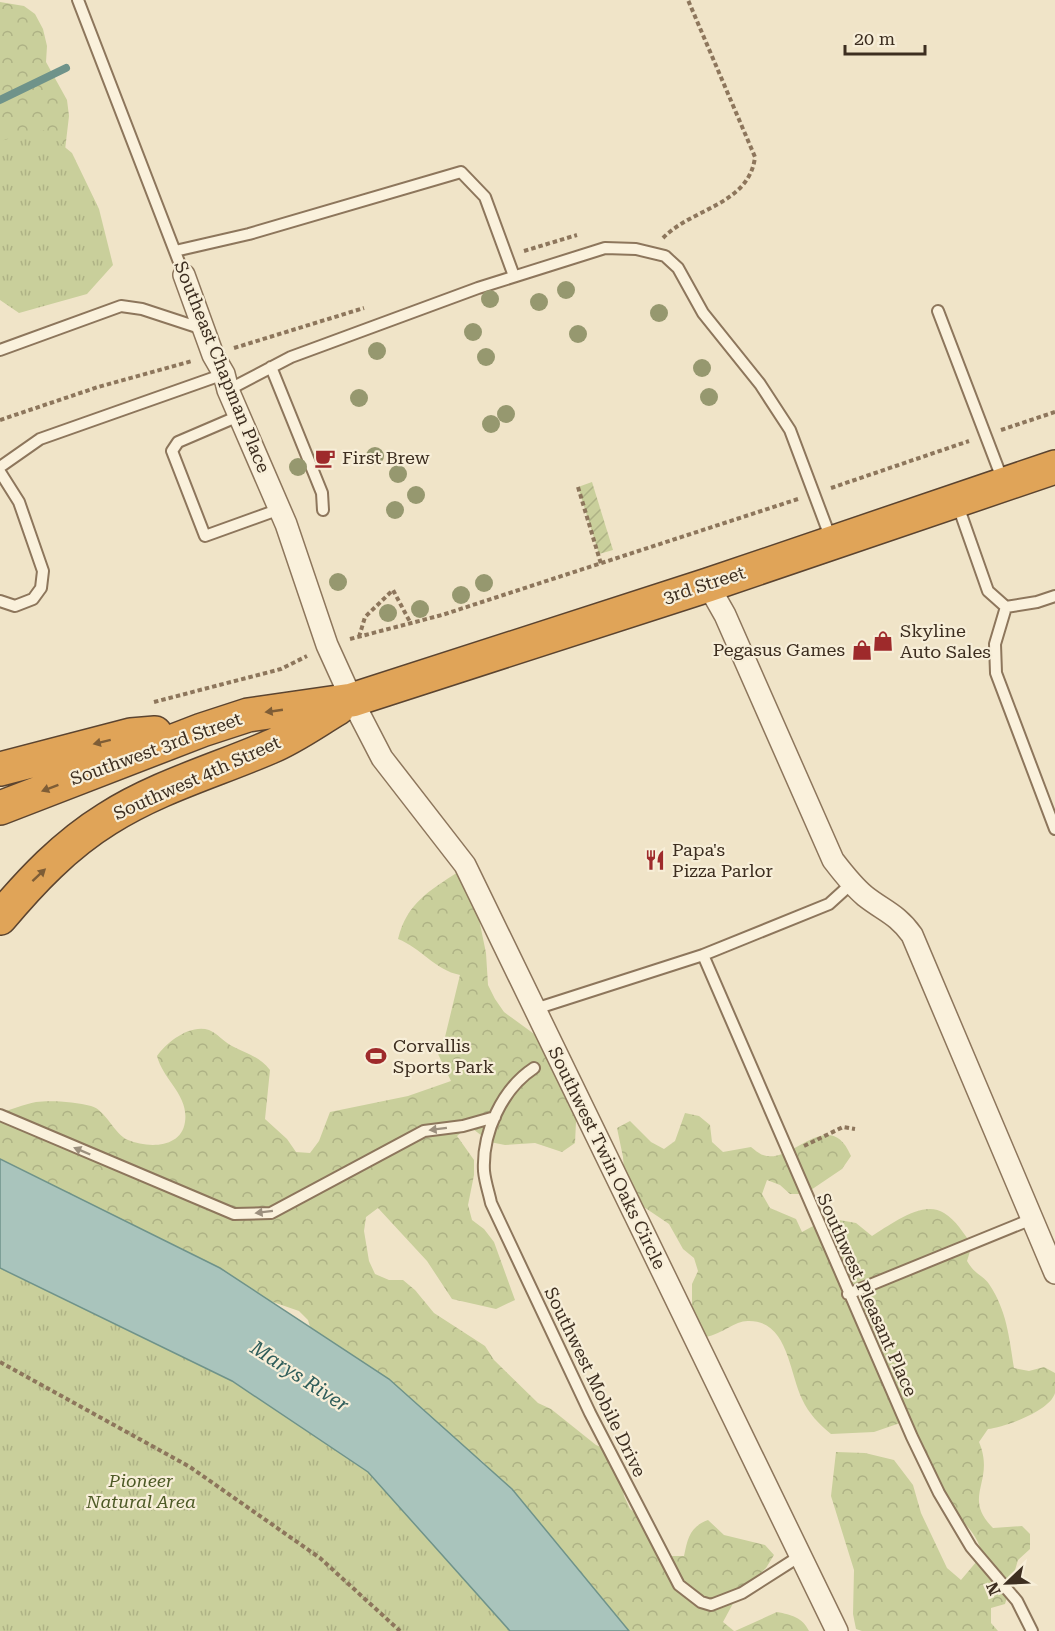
<svg xmlns="http://www.w3.org/2000/svg" width="1055" height="1631" viewBox="0 0 1055 1631" font-family="'Roboto Serif',serif">
<style>
.forest{fill:url(#forest-crowns)}
.park{fill:url(#park-tufts)}
.garden{fill:url(#garden-furrows)}
.water{fill:#a9c4bc;stroke:#6f938a;stroke-width:1.5}
.lines{fill:none;stroke-linecap:round;stroke-linejoin:round}
.stream{stroke:#6f938a;stroke-width:8}
.lane-casing{stroke:#8d765c;stroke-width:14}
.street-casing{stroke:#8d765c;stroke-width:24}
.highway-casing{stroke:#5b4430;stroke-width:36}
.path{stroke:#8d765c;stroke-width:4;stroke-dasharray:4.5 3;stroke-linecap:butt}
.lane{stroke:#faf1dc;stroke-width:10}
.street{stroke:#faf1dc;stroke-width:21}
.highway{stroke:#e0a458;stroke-width:33}
.tree{fill:#96986f}
.oneway{fill:#7e5d36}
.oneway2{fill:#9c907e}
.labels{text-anchor:middle;stroke-width:4.5;stroke-linejoin:round;paint-order:stroke}
.street-label{font-size:18px;fill:#3d2e20;stroke:#f7eed8}
.poi-label{font-size:18px;fill:#3d2e20;stroke:#f7eed8;text-anchor:start}
.park-label{font-size:18px;font-style:italic;fill:#4d5a26;stroke:#f7eed8}
.water-label{font-size:20px;font-style:italic;fill:#2f5d5a;stroke:#f7eed8}
</style>
<defs>
<pattern id="forest-crowns" width="20" height="18" patternUnits="userSpaceOnUse" patternTransform="scale(1.5)"><rect width="20" height="18" fill="#c9cf9b"/><path d="M2 6a3 3 0 1 1 6 0M12 15a3 3 0 1 1 6 0" fill="none" stroke="#aeb285"/></pattern>
<pattern id="park-tufts" width="24" height="20" patternUnits="userSpaceOnUse" patternTransform="scale(1.5)"><rect width="24" height="20" fill="#c9cf9b"/><path d="M3 7l-1-3M5 7V3M7 7l1-3M15 17l-1-3M17 17v-4M19 17l1-3" fill="none" stroke="#aeb285"/></pattern>
<pattern id="garden-furrows" width="10" height="10" patternUnits="userSpaceOnUse" patternTransform="scale(1.5)"><rect width="10" height="10" fill="#c9cf9b"/><path d="M-1 1l2-2M0 10L10 0M9 11l2-2" fill="none" stroke="#aeb285"/></pattern>
</defs>
<rect width="100%" height="100%" fill="#f0e4c8"/>
<path class="forest" d="M0,2L24,6L35,14L43,29L47,46L46,62L67,100L69,116L65,150L0,172Z
M458,872L474,895L486,953L488,985L495,999L504,1012L541,1039L577,1101L575,1143L562,1152L535,1143L505,1145L490,1142L469,1126L457,1136L474,1160V1175L468,1205L472,1220L484,1229L494,1242L515,1300L496,1309L452,1299L427,1261L378,1208L366,1217L364,1231L369,1261L375,1274L389,1280H403L415,1290L434,1313L485,1346L494,1360L538,1403L551,1409L596,1445L610,1451L619,1465L624,1496L630,1509L656,1529L670,1556H684C688,1537 690,1527 708,1520L724,1535L765,1545L774,1555L766,1568L737,1596L723,1622L734,1631H620L542,1564L492,1471L482,1461L312,1334L308,1320L299,1311L183,1271L0,1187V1112C12,1110 24,1104 36,1102C51,1100 76,1102 91,1106C106,1110 114,1134 128,1140C147,1148 181,1149 185,1122C189,1095 163,1080 157,1056C167,1042 190,1024 209,1030C217,1033 224,1042 232,1046C247,1054 259,1056 270,1070L265,1119L287,1139L296,1152L310,1153L319,1141L330,1112L408,1096L451,1081L437,1052L445,1037L460,975C435,970 421,948 398,939C407,903 429,891 458,872Z
M685,1113L699,1116L710,1125L712,1142L723,1152L751,1147C754,1149 759,1154 763,1155C791,1166 829,1104 851,1156L842,1169L805,1194H790L780,1185L767,1180L762,1194L770,1208L796,1219L802,1232L828,1218L856,1223L872,1236C890,1225 923,1199 944,1213C956,1220 964,1234 972,1245L967,1261C975,1275 983,1275 989,1284C1007,1311 1009,1337 1014,1368L1029,1371L1044,1367L1055,1373C1055,1379 1055,1387 1055,1393C1050,1411 1005,1427 988,1429L979,1442C996,1482 961,1496 993,1528L1022,1526L1030,1534V1549L1018,1560L1005,1604L991,1608V1623L998,1631H862L856,1629L853,1614L854,1570L831,1496L836,1452L865,1453L894,1460L913,1485L921,1513L947,1568L961,1580L982,1555C976,1524 949,1514 931,1490C921,1477 910,1439 903,1422L874,1432L831,1434C819,1424 809,1414 802,1399C789,1372 788,1321 749,1321C736,1320 722,1334 706,1337L692,1312V1284L698,1271L694,1258L683,1249L669,1224L632,1199L625,1186L623,1157L617,1128L630,1121L651,1142L664,1149L675,1141Z
M777,1612C792,1615 802,1617 809,1631H735Z"/>
<path class="park" d="M44,130L72,153L99,209L113,265L87,294L19,313L0,300V141Z
M0,1268L232,1381L368,1472L510,1631H0Z"/>
<path class="garden" d="M592,482L613,550L599,554L578,487Z"/>
<path class="water" d="M0,1159L220,1268L389,1379L512,1489L629,1631H510L368,1472L232,1381L0,1268Z"/>
<g class="lines">
<path class="stream" d="M0,100L66,68"/>
<g class="lane-casing">
<path id="lane" d="M78,0L184,275
M175,251L249,234L461,172L485,197L514,276
M938,311L1003,481
M0,350L121,306L142,309L203,329
M271,367L322,493L323,510
M228,390L291,357L478,288L605,248L636,249L665,256L678,268L703,313L760,384L790,430L831,539
M241,415L178,442L172,451L205,536L280,509
M0,467L40,439L224,374
M0,472L19,502L43,571L41,588L33,599L15,606L0,601
M957,503L988,591L1006,607L1037,602L1055,596
M1006,607L995,644L996,673L1055,829
M703,955L912,1437L939,1493L971,1547L1017,1601L1032,1631
M535,1009L703,955L829,904L851,884
M534,1068C502,1089 482,1133 484,1171C485,1182 489,1193 491,1203L590,1413L679,1585L701,1602L711,1605L742,1593L800,1556
M0,1115L234,1214L271,1213L424,1131L463,1126L495,1117
M848,1294L1032,1219"/>
</g>
<g class="street-casing">
<path id="street" d="M184,275L213,355L224,374L228,390L286,524L327,645L352,700L382,758L465,865L837,1631
M708,585L725,615L833,860C843,873 852,885 865,896C884,911 897,914 912,935L1055,1273"/>
</g>
<g class="highway-casing">
<path id="highway" d="M0,769L131,735L155,733
M0,808L202,730L248,715L352,700L708,585L1055,467
M0,918C31,881 65,845 107,819C157,787 217,770 270,747C294,737 316,721 338,708"/>
</g>
<path class="path" d="M663,238C692,208 749,205 755,157L688,0
M524,251L577,235
M234,348L364,308
M0,420L98,387L192,361
M1001,430L1055,412
M578,487L601,564
M831,488L969,441
M359,637L365,617L393,590L410,622
M350,639L442,615L798,499
M154,702L281,669L307,656
M804,1146L843,1127L855,1129
M0,1362L190,1467L320,1558L400,1631"/>
<use href="#lane" class="lane"/>
<use href="#street" class="street"/>
<use href="#highway" class="highway"/>
</g>
<g class="tree">
<circle cx="566" cy="290" r="9"/>
<circle cx="490" cy="299" r="9"/>
<circle cx="539" cy="302" r="9"/>
<circle cx="659" cy="313" r="9"/>
<circle cx="473" cy="332" r="9"/>
<circle cx="578" cy="334" r="9"/>
<circle cx="377" cy="351" r="9"/>
<circle cx="486" cy="357" r="9"/>
<circle cx="702" cy="368" r="9"/>
<circle cx="709" cy="397" r="9"/>
<circle cx="359" cy="398" r="9"/>
<circle cx="506" cy="414" r="9"/>
<circle cx="491" cy="424" r="9"/>
<circle cx="375" cy="456" r="9"/>
<circle cx="298" cy="467" r="9"/>
<circle cx="398" cy="474" r="9"/>
<circle cx="416" cy="495" r="9"/>
<circle cx="395" cy="510" r="9"/>
<circle cx="338" cy="582" r="9"/>
<circle cx="484" cy="583" r="9"/>
<circle cx="461" cy="595" r="9"/>
<circle cx="420" cy="609" r="9"/>
<circle cx="388" cy="613" r="9"/>
</g>
<defs><path id="oneway-solid" d="M-6-.8H1V-3.2L6.5 0L1 3.2V.8H-6Z" transform="scale(1.5)"/></defs>
<g class="oneway">
<use href="#oneway-solid" transform="translate(274 711) rotate(172)"/>
<use href="#oneway-solid" transform="translate(102 742) rotate(166)"/>
<use href="#oneway-solid" transform="translate(50 788) rotate(159)"/>
<use href="#oneway-solid" transform="translate(39 875) rotate(-43)"/>
</g>
<g class="oneway2">
<use href="#oneway-solid" transform="translate(438 1129) rotate(173)"/>
<use href="#oneway-solid" transform="translate(82 1151) rotate(-157)"/>
<use href="#oneway-solid" transform="translate(264 1212) rotate(173)"/>
</g>
<defs>
<g id="cafe-bare" transform="scale(1.62)"><path d="M-5.5-4.5H6V0H3Q3 3.5 0 3.5H-2.5Q-5.5 3.5-5.5 0ZM3-3.2v2h1.7v-2ZM-6 4.5H4V6H-6Z" fill="#9e2a2b" stroke="#f7eed8" stroke-width="2.5" paint-order="stroke"/></g>
<g id="shop-bare" transform="scale(1.62)"><path d="M-5-2.5h2.3a2.7 3.5 0 0 1 5.4 0H5L5.5 6h-11ZM-1.5-2.5h3a1.5 2.3 0 0 0-3 0Z" fill="#9e2a2b" stroke="#f7eed8" stroke-width="2.5" paint-order="stroke"/></g>
<g id="restaurant-bare" transform="scale(1.62)"><path d="M-5-6h1v4h1v-4h1v4h1v-4h1v5L-1.5 .5V6h-2V.5L-5-1ZM5-6V6H3V1.5H1.5Q1.5-4 5-6Z" fill="#9e2a2b" stroke="#f7eed8" stroke-width="2.5" paint-order="stroke"/></g>
<g id="stadium-bare" transform="scale(1.62)"><path d="M0-5a6.5 5 0 1 0 0 10a6.5 5 0 1 0 0-10ZM-3.5-1.8h7v3.6h-7Z" fill="#9e2a2b" stroke="#f7eed8" stroke-width="2.5" paint-order="stroke"/></g>
</defs>
<g fill-rule="evenodd">
<use href="#cafe-bare" x="325" y="458"/>
<use href="#shop-bare" x="883" y="641"/>
<use href="#shop-bare" x="862" y="650"/>
<use href="#restaurant-bare" x="655" y="860"/>
<use href="#stadium-bare" x="376" y="1056"/>
</g>
<g class="labels">
<g class="street-label">
<text transform="translate(222 367) rotate(68)" y="6">Southeast Chapman Place</text>
<text transform="translate(704 585) rotate(-18)" y="6">3rd Street</text>
<text transform="translate(156 749) rotate(-20)" y="6">Southwest 3rd Street</text>
<text transform="translate(197 778) rotate(-24)" y="6">Southwest 4th Street</text>
<text transform="translate(607 1158) rotate(64)" y="6">Southwest Twin Oaks Circle</text>
<text transform="translate(867 1295) rotate(66)" y="6">Southwest Pleasant Place</text>
<text transform="translate(595 1382) rotate(64)" y="6">Southwest Mobile Drive</text>
</g>
<g class="poi-label">
<text x="342" y="464">First Brew</text>
<text x="900" y="637">Skyline<tspan x="900" dy="21">Auto Sales</tspan></text>
<text x="845" y="656" text-anchor="end">Pegasus Games</text>
<text x="672" y="856">Papa's<tspan x="672" dy="21">Pizza Parlor</tspan></text>
<text x="393" y="1052">Corvallis<tspan x="393" dy="21">Sports Park</tspan></text>
</g>
<g class="park-label">
<text x="141" y="1487">Pioneer<tspan x="141" dy="21">Natural Area</tspan></text>
</g>
<g class="water-label">
<text transform="translate(300 1376) rotate(33)" y="7">Marys River</text>
</g>
</g>
<g transform="translate(1007 1583) rotate(247)" stroke="#f7eed8" stroke-width="4.5" paint-order="stroke">
<path d="M0-4.5L10 22L0 15L-10 22Z" fill="#3d2e20"/>
<text y="-9" font-size="16" font-weight="bold" text-anchor="middle" fill="#3d2e20">N</text>
</g>
<path d="M845 45v9h80v-9" fill="none" stroke="#3d2e20" stroke-width="3"/>
<text x="854" y="45" font-size="18" fill="#3d2e20" stroke="#f7eed8" stroke-width="4.5" paint-order="stroke">20 m</text>
</svg>
